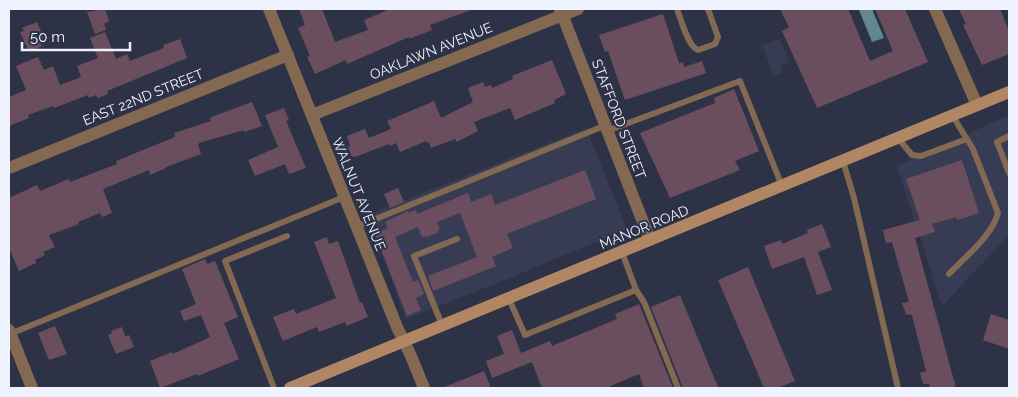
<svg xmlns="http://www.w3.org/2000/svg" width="1018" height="397" viewBox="0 0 1018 397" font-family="Raleway,sans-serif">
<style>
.built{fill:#373c54}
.water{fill:#618792}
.building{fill:#6b4e5d}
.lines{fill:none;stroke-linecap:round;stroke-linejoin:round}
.lane{stroke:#836952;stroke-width:6}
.street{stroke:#836952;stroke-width:12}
.secondary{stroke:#b08762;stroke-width:12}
.labels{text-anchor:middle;stroke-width:4;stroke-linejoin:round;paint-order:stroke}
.street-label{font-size:14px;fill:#eff2ff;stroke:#2e3246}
</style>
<rect width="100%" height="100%" fill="#2e3246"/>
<path class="built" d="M780,39L789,62L780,65L782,73L774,77L762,45Z
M1009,115V235L942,306L897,166Z
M586,128L627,229L505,280L406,319L368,215Z"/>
<path class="water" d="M862,9H872L884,38L872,42L859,10Z"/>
<path class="building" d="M105,9L109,21L104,24L106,30L95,34L87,12Z
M299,9H322L335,42L368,30L364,20L390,9H470L471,10L430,25L432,30L409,39V37L347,64L346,60L315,74L307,57L310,56L298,28L305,25Z
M780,9H848L870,61L893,51L875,9H905L928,62L817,108L782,31L789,27Z
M959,9H1000L1009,31V54L982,65L963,25L966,24Z
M663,14L679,63L683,62L684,67L702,61L706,73L625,100L608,51L605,52L599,35Z
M37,22L44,39L39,41L42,46L29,52L20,32L24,31L22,28Z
M105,32L116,59L127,54L130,61L164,48L163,45L180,39L187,58L107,91L108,94L98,98L96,95L89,98L88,95L54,108L53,106L28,115L29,118L9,126V97L26,90L16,66L38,57L44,70L53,66L60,85L81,77L77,66L98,58L90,38Z
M552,60L566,94L554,100L555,103L515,120L510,108L474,122L478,131L457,142L455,139L431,148L429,142L427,143L426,141L400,152L396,143L390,146L389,144L355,157V156L352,157L348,147L350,146L347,136L365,129L369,138L391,129L387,121L434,101L441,118L473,102L468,88L483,82L485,87L491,85L492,88L513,79L512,76Z
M734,89L759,151L735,161L740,170L670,198L640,133L715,103L714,98Z
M252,102L262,126L244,132V130L199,143L198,145L201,154L166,167V168L150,175L149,170L103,189L112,213L102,217L100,213L78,222L79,224L49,235L55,247L43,252L45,255L35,260L36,263L19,271L9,248V198L37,185L40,191L69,179L70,182L117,164L116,161L175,137L174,133L211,121L210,118L214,116Z
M284,108L289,120L286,121L306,168L289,174L285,164L255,176L248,160L278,147L265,115Z
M962,160L979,213L957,220L956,217L932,224L935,232L915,238L956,388H930L929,384H923L920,373L926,371L912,315L906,314L902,303L909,302L892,242L886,243L883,230L920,220L906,179Z
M585,170L596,199L507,234L513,248L492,257L496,266L433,291L428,276L477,257L460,213L437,222L440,229H438L439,232L426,237L425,236L422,237L418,227L395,237L413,282L418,280L424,294L416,298L421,310L407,316L375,234L388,228L385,222L408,211V213L416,210L417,214L468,193L471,202L491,194L495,205Z
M398,188L404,202L390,208L384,194Z
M822,224L831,247L818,252L832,290L817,295L804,257L772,269L764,246L781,240L782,244L808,233L807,230Z
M327,237L329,244L338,241L360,303L362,302L368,317L347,326L345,322L319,332L317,327L283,341L273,317L294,309L296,314L336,298L314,242Z
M205,259L207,264L215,261L238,317L224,323L239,359L198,376L197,374L160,388L150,361L172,352L173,354L210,337L201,315L184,321L180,311L196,304L182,269Z
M748,267L795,381L777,388H764L718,280Z
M680,295L715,380L719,388H683L651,307Z
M639,304L673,388H644L639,374L606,388H542L532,362L492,378L486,361L504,354L497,336L512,330L521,353L550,341L552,346L617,319L615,314Z
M991,314L1009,320V349L983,340Z
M55,326L67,354L49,360L38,333Z
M122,327L125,336L129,335L134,347L116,354L108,335L112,333L111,331Z
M484,371L491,388H442Z"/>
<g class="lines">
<path class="lane" d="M677,9C681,19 688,47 698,50L715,44L718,37L708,9
M607,131L740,81L782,186
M1009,136L997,142L1009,173
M898,138L912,155L921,156L967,139
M843,161L854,198L898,388
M356,227L604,126
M622,252L636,290L644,302L678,388
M949,274C965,257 992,236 998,213L973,149L952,115
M509,299L525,335L636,290
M442,325L414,256L457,239
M10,334L344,197
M274,388L225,261L287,236"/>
<path class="street" d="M269,9L397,327L411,356L424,388
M560,9L650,240
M935,9L977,105
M312,115L578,9
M9,168L288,55
M9,330L32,388"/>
<path class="secondary" d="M290,388L1009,92"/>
</g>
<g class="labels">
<g class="street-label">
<text transform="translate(431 51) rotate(-22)" y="5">OAKLAWN AVENUE</text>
<text transform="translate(143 97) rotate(-22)" y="5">EAST 22ND STREET</text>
<text transform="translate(619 119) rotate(69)" y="5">STAFFORD STREET</text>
<text transform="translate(359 194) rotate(68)" y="5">WALNUT AVENUE</text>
<text transform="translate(644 227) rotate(-22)" y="5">MANOR ROAD</text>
</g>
</g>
<rect width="1018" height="397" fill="none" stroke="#eff2ff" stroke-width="20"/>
<path d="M22 42v8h108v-8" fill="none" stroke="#eff2ff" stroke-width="2.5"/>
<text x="30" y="42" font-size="15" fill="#eff2ff" stroke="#2e3246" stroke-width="4" paint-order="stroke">50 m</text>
</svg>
